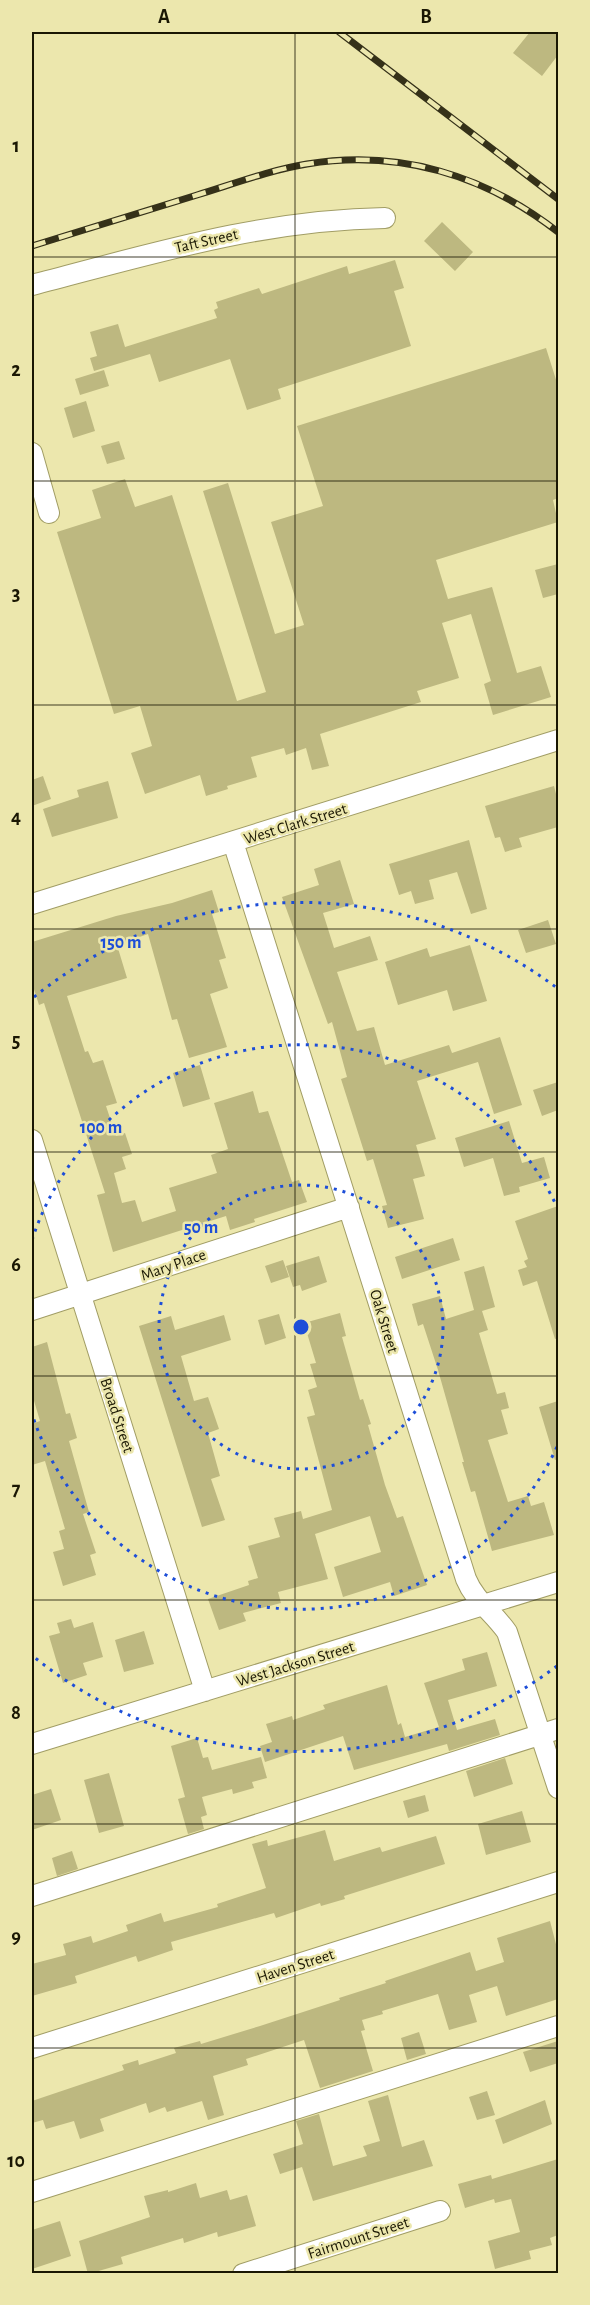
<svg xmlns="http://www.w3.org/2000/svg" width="590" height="2305" viewBox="0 0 590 2305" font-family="'Alegreya Sans',sans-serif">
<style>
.building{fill:#bdb880}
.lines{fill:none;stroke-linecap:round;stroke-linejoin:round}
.minor-casing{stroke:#a19d65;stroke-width:22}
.minor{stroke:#fff;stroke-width:20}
.rail-casing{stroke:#353119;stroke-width:7}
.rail{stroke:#ece7ad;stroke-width:4.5;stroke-dasharray:14;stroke-linecap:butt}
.grid{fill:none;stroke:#1a1703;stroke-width:1.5;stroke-opacity:0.55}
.ring{fill:none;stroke:#1d4ed8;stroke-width:3;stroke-dasharray:3 6}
.labels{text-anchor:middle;stroke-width:5;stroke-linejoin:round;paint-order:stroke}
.street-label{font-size:16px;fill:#1a1703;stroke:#ece7ad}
.centre{fill:#1d4ed8;stroke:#ece7ad;stroke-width:3}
.ring-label{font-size:18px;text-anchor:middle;font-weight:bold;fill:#1d4ed8;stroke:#ece7ad;stroke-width:5;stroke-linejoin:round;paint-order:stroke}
.neatline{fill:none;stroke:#1a1703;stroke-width:2}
.grid-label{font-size:20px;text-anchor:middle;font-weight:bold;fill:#1a1703}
</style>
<rect width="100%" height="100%" fill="#ece7ad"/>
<path class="building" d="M530,32H558V55L542,76L513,53Z
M442,222L473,252L455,271L424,241Z
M395,260L404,288L394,291L411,346L278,389L281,399L247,410L230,359L159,382L150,354L94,371L90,358L97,356L90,332L118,324L125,347L217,318L214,310L218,308L216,302L259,288L262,294L347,266L349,274Z
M546,348L558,386V498L553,500L558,522L436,560L448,599L492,587L517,673L541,666L551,697L493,715L484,684L491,681L471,614L442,623L459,678L417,691L421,702L320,734L329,766L312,770L306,748L286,755L284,748L251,757L257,777L227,786L228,789L206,796L200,775L145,794L131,753L152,746L140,706L114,714L57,532L101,518L92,490L125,479L135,507L172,495L237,701L266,692L203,491L228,483L275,634L304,625L271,522L323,506L297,426Z
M104,370L109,386L80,395L75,379Z
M86,401L95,431L73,438L64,408Z
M119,441L125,459L107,464L101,446Z
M558,564V594L543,598L535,570Z
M43,776L51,799L32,806V780Z
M108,781L118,818L52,837L43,809L79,797L77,790Z
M554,786L558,802V827L519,838L522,847L505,852L500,837L495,838L485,806Z
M469,840L487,909L471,914L457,872L429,880L434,899L415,904L411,891L399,895L389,864Z
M340,860L354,904L323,913L334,948L370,936L378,960L337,972L357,1031L374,1027L385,1065L449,1045L452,1053L500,1037L522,1105L494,1114L478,1062L417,1081L436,1139L416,1145L425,1176L413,1179L424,1219L388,1228L382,1206L387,1205L373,1159L367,1161L341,1079L347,1077L332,1022L328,1024L282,897L319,885L314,869Z
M212,890L219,912L212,914L226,958L219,960L228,988L210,994L227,1047L189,1058L177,1019L172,1020L148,934L117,945L127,978L67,996L85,1052L88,1051L93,1063L103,1060L117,1103L106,1106L116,1136L125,1133L132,1154L122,1157L126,1169L114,1173L122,1203L135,1200L142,1222L176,1211L169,1188L217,1173L211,1155L228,1149L214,1103L253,1091L259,1113L268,1111L292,1182L299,1180L307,1202L254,1219L255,1222L230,1230L226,1216L113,1252L97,1195L105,1193L44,1003L39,1005L32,983V942L116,916L172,903Z
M548,920L556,944L526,953L518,930Z
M470,945L487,1001L453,1011L447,990L398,1005L385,962L427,948L430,957Z
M200,1065L210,1099L183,1107L173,1073Z
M558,1082V1110L542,1116L533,1090Z
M509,1121L522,1163L544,1157L550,1178L519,1187L520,1192L504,1196L493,1158L464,1167L455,1138Z
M558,1206V1338L555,1339L537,1281L523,1286L518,1270L527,1267L524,1261L528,1259L515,1221Z
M453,1238L460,1260L402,1279L395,1257Z
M319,1256L327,1282L302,1291L300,1285L293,1287L286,1266Z
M283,1260L289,1277L271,1283L265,1266Z
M484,1266L495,1307L482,1311L488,1330L479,1333L497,1394L505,1392L509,1408L501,1410L508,1434L488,1440L508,1502L528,1496L531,1506L544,1502L554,1535L492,1551L475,1491L471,1492L462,1462H464L438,1370L423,1324L418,1326L412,1304L440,1296L446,1319L474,1310L464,1272Z
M340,1313L346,1336L342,1337L360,1400L363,1399L371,1424L368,1425L385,1485L397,1518L403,1516L427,1585L394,1596L390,1582L343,1597L334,1567L381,1552L370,1516L315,1534L328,1579L278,1592L281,1603L243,1613L246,1621L219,1630L208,1599L249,1585L248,1581L258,1578L248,1546L280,1537L274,1518L301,1511L303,1519L332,1510L307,1417L315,1415L308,1390L317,1387L310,1364L316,1363L304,1323Z
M279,1314L286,1338L265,1345L258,1320Z
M224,1315L231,1340L181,1356L194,1401L208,1397L219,1429L208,1433L220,1476L211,1479L225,1520L202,1527L139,1326L171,1316L175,1330Z
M47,1342L66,1414L70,1413L77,1438L69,1441L89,1512L83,1514L96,1553L90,1555L96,1575L63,1586L53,1552L64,1549L59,1531L65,1529L45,1461L32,1465V1424L40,1421L32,1394V1347Z
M558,1401V1459L555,1460L539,1407Z
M71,1619L74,1628L93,1622L103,1657L83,1663L87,1675L63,1683L49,1636L60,1633L57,1623Z
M144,1631L154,1664L124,1672L115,1640Z
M487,1652L497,1686L448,1700L457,1730L495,1719L500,1735L449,1751L447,1744L354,1770L343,1736L265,1762L260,1746L272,1742L266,1724L292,1716L293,1720L325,1709L323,1705L387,1685L398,1725L401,1723L405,1737L439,1727L424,1683L465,1670L462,1659Z
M197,1738L203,1758L208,1757L212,1770L261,1757L267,1778L252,1782L254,1788L233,1794L232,1789L202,1797L207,1815L201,1817L204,1829L188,1834L178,1799L185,1797L171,1746Z
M505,1758L513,1784L474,1797L466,1771Z
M109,1773L124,1826L99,1833L84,1780Z
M51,1789L61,1820L32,1830V1795Z
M425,1795L429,1811L408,1818L403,1801Z
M522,1811L531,1842L486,1855L478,1824Z
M325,1830L334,1861L380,1847L382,1852L436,1836L445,1864L344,1896L345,1899L321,1906L320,1903L276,1918L274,1913L171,1942L173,1950L138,1962L136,1956L75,1976L77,1983L32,1996V1964L66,1955L63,1944L91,1936L93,1943L128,1931L126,1925L161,1913L164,1922L218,1907L217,1904L266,1888L252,1844L267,1840L268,1846Z
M72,1851L78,1869L57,1876L52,1858Z
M550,1921L558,1952V1999L506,2016L497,1986L469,1995L477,2022L449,2030L438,1994L382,2011L383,2014L362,2020L365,2030L361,2031L373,2071L320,2088L304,2040L246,2059L248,2065L213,2076L224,2115L208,2120L202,2101L167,2112L165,2107L149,2113L146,2103L100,2119L104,2131L80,2139L74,2121L46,2129L43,2120L32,2123V2101L124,2070L122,2065L138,2060L139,2065L176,2053L174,2048L200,2041L201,2044L260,2026L340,2000L339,1998L386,1983L385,1981L470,1952L476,1971L504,1962L497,1938Z
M419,2032L426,2054L407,2060L401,2038Z
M558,2041V2063L530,2072L523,2052Z
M487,2091L495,2115L477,2120L469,2097Z
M388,2095L402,2147L424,2140L433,2166L313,2201L302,2167L280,2174L273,2154L303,2144L296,2121L319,2114L333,2166L367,2156L363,2146L380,2141L368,2101Z
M545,2100L552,2124L503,2144L495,2120Z
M558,2159V2235L550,2238L552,2245L529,2251L531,2259L495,2269L488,2241L520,2232L511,2199L495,2203L494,2199L465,2208L458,2184L491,2175L492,2179Z
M196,2183L200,2198L227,2190L230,2200L247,2195L256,2226L218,2237L217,2232L184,2243L183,2238L121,2257L123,2264L88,2274L79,2241L150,2217L144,2196L168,2190V2192Z
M60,2221L71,2256L32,2269V2230Z"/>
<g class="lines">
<g class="minor-casing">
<path id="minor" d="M32,285C152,254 260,220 385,218
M32,453L49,513
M233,842L466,1579C475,1601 493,1612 507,1632L558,1788
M32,904L558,740
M32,1140L205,1691
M32,1310L349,1207
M32,1744L558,1582
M32,1896L558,1729
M32,2048L558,1882
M32,2192L558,2026
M243,2274L440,2211"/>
</g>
<use href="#minor" class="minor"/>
<g class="rail-casing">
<path id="rail" d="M339,32L558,199
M32,246C87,229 142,212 197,195C233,184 270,170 307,164C399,149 485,175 558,232"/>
</g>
<use href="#rail" class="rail"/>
</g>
<path class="grid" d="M295,32V2274M32,257H558M32,481H558M32,705H558M32,929H558M32,1152H558M32,1376H558M32,1600H558M32,1824H558M32,2048H558"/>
<g class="ring">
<circle cx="301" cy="1327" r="142"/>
<path d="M557 1447A283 283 0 0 1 32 1414M32 1240A283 283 0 0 1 557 1207"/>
<path d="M557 1666A425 425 0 0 1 34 1657M34 997A425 425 0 0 1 557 988"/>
</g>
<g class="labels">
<g class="street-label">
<text transform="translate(206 240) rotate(-13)" y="6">Taft Street</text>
<text transform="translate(295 823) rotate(-17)" y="6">West Clark Street</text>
<text transform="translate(173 1264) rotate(-19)" y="6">Mary Place</text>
<text transform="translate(385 1321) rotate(73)" y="6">Oak Street</text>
<text transform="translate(118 1415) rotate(72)" y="6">Broad Street</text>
<text transform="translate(295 1663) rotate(-17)" y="6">West Jackson Street</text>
<text transform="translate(295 1965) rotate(-18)" y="6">Haven Street</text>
<text transform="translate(358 2237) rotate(-18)" y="6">Fairmount Street</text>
</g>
</g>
<circle cx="301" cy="1327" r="9" class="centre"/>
<g class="ring-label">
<text x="121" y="948">150 m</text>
<text x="101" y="1133">100 m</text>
<text x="201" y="1233">50 m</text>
</g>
<rect width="590" height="2305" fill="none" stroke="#ece7ad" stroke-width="66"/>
<rect x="33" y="33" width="524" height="2239" class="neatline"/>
<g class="grid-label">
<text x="164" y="23">A</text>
<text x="426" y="23">B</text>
<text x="16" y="152">1</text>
<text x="16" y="376">2</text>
<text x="16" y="600">3</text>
<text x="16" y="823">4</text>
<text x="16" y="1047">5</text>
<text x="16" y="1271">6</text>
<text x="16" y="1495">7</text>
<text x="16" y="1719">8</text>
<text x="16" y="1943">9</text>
<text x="16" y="2167">10</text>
</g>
</svg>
